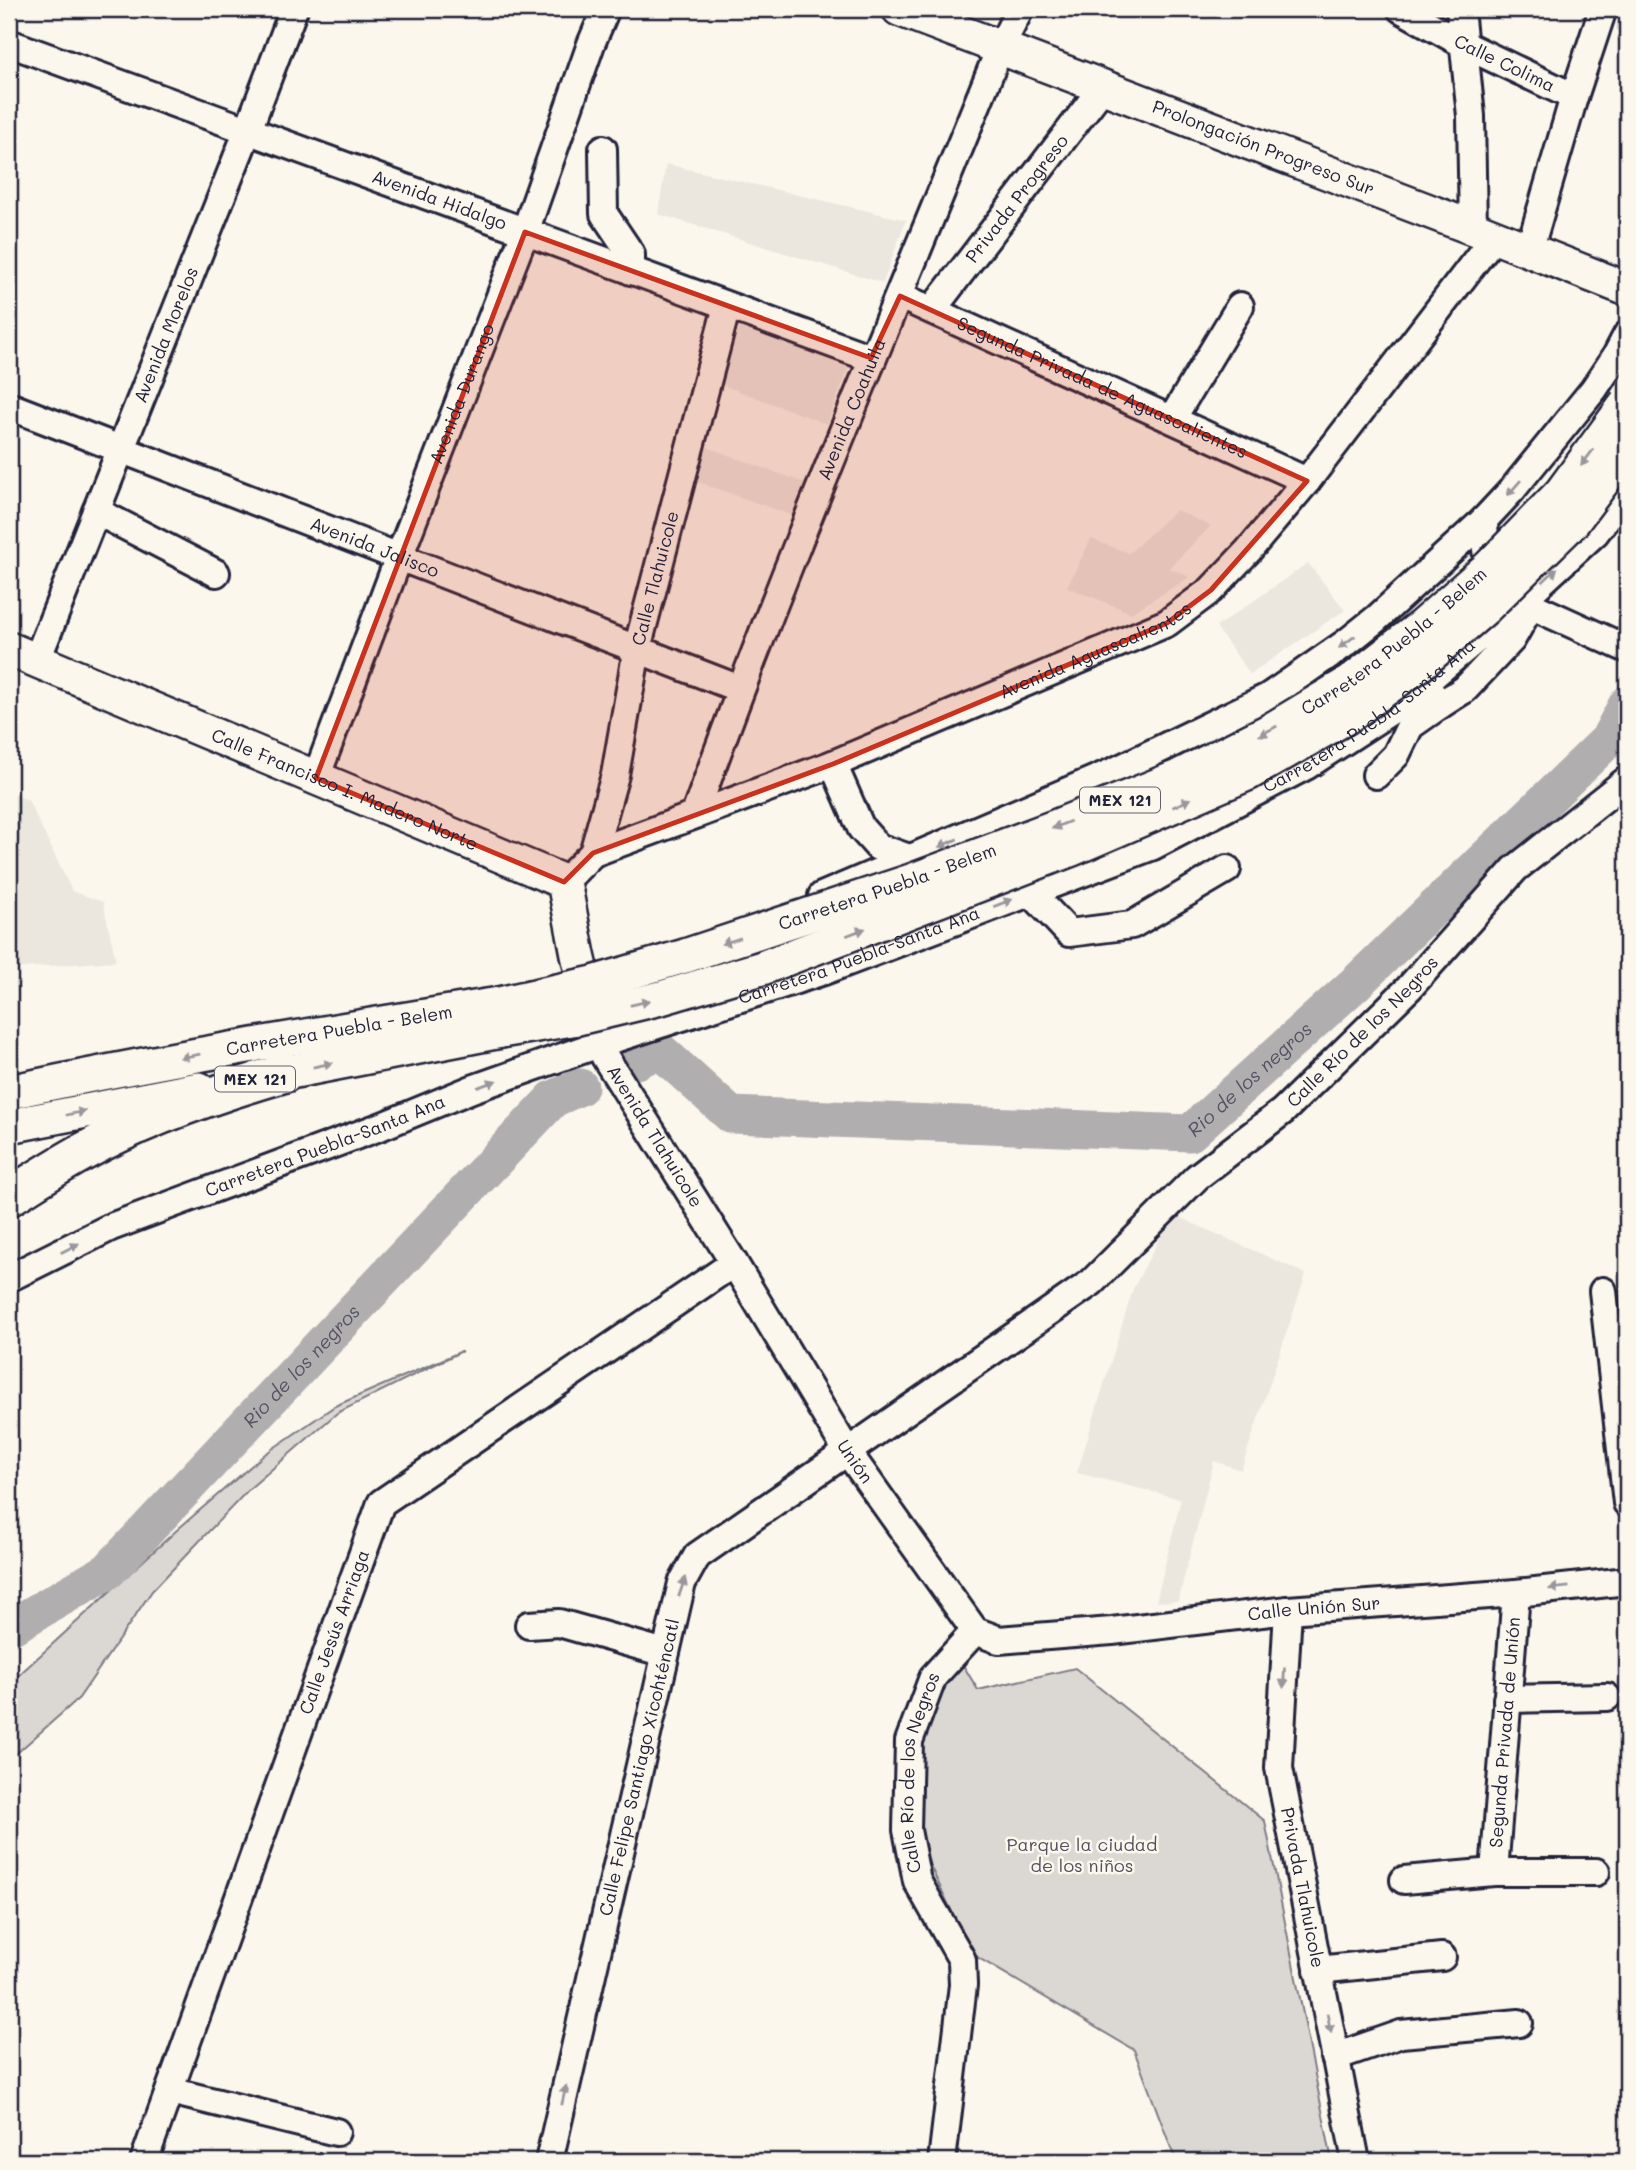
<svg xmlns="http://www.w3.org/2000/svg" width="1636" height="2170" viewBox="0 0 1636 2170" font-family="Mali,sans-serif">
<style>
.built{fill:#ebe7df}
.green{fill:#dbd8d3;stroke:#7e7d87;stroke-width:2}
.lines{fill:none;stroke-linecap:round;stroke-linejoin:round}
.river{stroke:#b1aeb0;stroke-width:37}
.minor-casing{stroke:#22223b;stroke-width:32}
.major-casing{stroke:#22223b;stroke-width:38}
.highway-casing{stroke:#22223b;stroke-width:42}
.minor{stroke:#fbf7ec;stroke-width:26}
.major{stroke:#fbf7ec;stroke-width:33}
.highway{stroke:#fbf7ec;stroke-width:37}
.major-bridge-casing{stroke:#22223b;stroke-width:38;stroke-linecap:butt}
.major-bridge{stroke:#fbf7ec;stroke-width:33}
.oneway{fill:#99979c}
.marked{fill:#c8321e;fill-opacity:0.2;stroke:#c8321e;stroke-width:5;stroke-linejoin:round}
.labels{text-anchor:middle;stroke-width:5;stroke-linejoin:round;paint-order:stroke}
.shield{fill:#fbf7ec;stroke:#636270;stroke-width:2}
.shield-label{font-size:16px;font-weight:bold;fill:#22223b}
.street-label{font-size:18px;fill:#22223b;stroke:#fbf7ec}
.park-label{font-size:18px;fill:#505061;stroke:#fbf7ec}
.water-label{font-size:19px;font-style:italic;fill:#545364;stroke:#fbf7ec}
</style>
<rect width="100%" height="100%" fill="#fbf7ec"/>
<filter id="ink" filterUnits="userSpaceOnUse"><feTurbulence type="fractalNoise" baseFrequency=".0143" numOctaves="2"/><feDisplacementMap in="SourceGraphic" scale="14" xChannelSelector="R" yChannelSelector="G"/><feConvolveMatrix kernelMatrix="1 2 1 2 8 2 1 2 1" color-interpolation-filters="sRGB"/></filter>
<g filter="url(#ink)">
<path class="built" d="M666,164L906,220L883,283L658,214Z
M730,312L854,354L827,424L711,381Z
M693,442L805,483L793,516L684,477Z
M1176,510L1211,526L1169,568L1190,577L1131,613L1067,587L1091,539L1129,553Z
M1308,563L1345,610L1250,674L1216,627Z
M9,793L28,800L72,891L103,902L116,961L9,969Z
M1172,1214L1306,1274L1241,1470L1214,1461L1178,1601L1156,1602L1181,1499L1077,1473L1133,1289Z"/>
<path class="green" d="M462,1351L337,1413L249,1489L152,1591L79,1698L9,1760V1684L178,1529L265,1454L335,1406Z
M960,1660L978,1690L1075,1668L1265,1821L1332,2161H1176L1134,2050L972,1954L913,1830L916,1736L937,1682Z"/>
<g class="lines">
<g class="river">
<path id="s1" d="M636,1061L659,1050L731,1115L1190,1133L1356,983L1608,740L1627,704"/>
<path id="s2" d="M9,1628L108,1571L553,1099L580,1087"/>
</g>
<g class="minor-casing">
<g id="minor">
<path id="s3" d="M1401,9L1465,45L1574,97"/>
<path d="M1460,9L1471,116L1473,228"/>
<path id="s4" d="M9,43L871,358"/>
<path d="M603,149L604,214L631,254V271"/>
<path d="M1529,251L1574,97L1603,9"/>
<path id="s5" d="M900,296L1307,481"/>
<path id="s6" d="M932,310L1103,87"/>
<path id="s7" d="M9,406L740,689"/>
<path d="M1172,419L1240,306"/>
<path d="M96,511L216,573"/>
<path d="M1484,520C1485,553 1486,570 1508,595L1627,649"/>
<path id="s8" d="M36,662L248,130L294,9"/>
<path d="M1440,705L1465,689L1512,639L1530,607"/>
<path d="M833,764L861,828L878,847L912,859"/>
<path d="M1376,775L1396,755L1410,726L1440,705L1430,691"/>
<path id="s9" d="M316,778L399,557L525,232L591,44L606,9"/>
<path id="s10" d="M695,814C788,555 897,303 1000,48L1020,9"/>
<path id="s11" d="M593,853L615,775L637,649L727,306"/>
<path id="s12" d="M564,882L593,853L833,764L1167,623L1211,590L1248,551L1307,481L1494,237"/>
<path d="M1033,892L1038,900L1069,933L1132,925L1227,869"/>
<path d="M822,896L1117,770L1268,697L1346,643L1376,619L1484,520L1512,490L1594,389L1616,356L1627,335"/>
<path id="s13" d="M599,1044L605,1057L734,1263L847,1451L975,1631L999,1640L1023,1638L1112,1631L1288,1610L1516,1593L1627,1581"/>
<path id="s14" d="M9,1278L111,1227L382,1126L472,1089L599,1044L824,971L1153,846L1306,766L1395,708L1520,602L1595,533L1627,491"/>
<path d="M1603,1291L1627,1503"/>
<path id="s15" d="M1288,1610L1279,1768L1356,2161"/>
<path d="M529,1625L559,1623L665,1653"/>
<path d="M1507,1699L1607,1697"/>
<path id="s16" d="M1494,1872L1516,1593"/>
<path d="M1404,1880L1494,1872H1596"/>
<path d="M1318,1970L1442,1957"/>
<path d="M1335,2057L1401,2034L1519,2023"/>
<path d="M170,2091L336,2132"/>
<path id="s17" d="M144,2161L381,1503L734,1263"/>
<path id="s18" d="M549,2161L682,1583L697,1556L1092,1282L1197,1177L1283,1111L1409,988L1515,869L1627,780"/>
<path id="s19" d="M942,2161L963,1985L962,1960L917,1881L907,1830L909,1741L933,1677L975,1631"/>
</g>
</g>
<g class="major-casing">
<g id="major">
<path id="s20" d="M899,9L1473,228L1627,289"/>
<path id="s21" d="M9,649L564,882L578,955L599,1044"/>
<path d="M259,1078L501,1031"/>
<path id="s22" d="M9,1092C171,1057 335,1031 499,1004"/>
<path d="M9,1126L199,1089"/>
</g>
</g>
<g class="highway-casing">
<path id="highway" d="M9,1197C33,1182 57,1166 83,1152C146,1117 216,1093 285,1073"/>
</g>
<use href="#minor" class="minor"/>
<use href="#major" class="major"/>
<use href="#highway" class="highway"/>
<g class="major-bridge-casing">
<g id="major-bridge">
<path id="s23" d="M499,1004L593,983L685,956L911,881L1052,828L1178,777L1271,730L1349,683L1422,626L1489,567L1561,493L1627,403"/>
<path d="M501,1031L578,1018L661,998L762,968L1072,849L1249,773L1345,718L1420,664L1486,607L1572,523L1627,449"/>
</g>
</g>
<use href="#major-bridge" class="major-bridge"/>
</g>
<defs><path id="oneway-solid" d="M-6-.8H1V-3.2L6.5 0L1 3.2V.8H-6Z" transform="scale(1.75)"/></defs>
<g class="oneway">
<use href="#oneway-solid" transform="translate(1587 458) rotate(127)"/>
<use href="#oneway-solid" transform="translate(1514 488) rotate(131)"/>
<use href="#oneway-solid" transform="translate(1550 575) rotate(-43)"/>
<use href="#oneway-solid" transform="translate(1347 642) rotate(143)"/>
<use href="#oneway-solid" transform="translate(1268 731) rotate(152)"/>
<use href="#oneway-solid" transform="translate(1182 803) rotate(-24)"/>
<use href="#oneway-solid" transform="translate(1061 825) rotate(158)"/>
<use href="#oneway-solid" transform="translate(948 843) rotate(157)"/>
<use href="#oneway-solid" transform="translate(1003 903) rotate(-21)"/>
<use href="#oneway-solid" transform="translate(856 932) rotate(-21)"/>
<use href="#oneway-solid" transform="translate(731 941) rotate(162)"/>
<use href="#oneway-solid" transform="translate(640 1003) rotate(-13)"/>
<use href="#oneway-solid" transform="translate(190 1056) rotate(170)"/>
<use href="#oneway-solid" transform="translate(323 1065) rotate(-11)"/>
<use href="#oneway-solid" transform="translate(487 1084) rotate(-20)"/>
<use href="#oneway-solid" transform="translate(76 1113) rotate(-11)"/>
<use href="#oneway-solid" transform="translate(70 1248) rotate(-27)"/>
<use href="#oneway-solid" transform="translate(682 1587) rotate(-71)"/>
<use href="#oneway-solid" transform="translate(1559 1588) rotate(174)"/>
<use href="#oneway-solid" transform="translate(1284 1678) rotate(93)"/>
<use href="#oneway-solid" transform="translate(1329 2023) rotate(79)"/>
<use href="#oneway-solid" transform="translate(564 2095) rotate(-77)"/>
</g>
</g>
<path class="marked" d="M525,232L871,358L900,296L1307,481L1211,590L1167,623L833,764L593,853L564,882L316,778Z"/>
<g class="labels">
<g class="shield">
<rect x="1080" y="787.5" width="80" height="25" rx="5"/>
<rect x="215" y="1066.5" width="80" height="25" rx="5"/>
</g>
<g class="shield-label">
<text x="1120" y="806">MEX 121</text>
<text x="255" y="1085">MEX 121</text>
</g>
<g class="street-label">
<text dy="6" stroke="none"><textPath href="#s3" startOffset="117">Calle Colima</textPath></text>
<text dy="6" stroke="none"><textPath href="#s20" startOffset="390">Prolongación Progreso Sur</textPath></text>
<text dy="6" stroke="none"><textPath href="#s6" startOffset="140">Privada Progreso</textPath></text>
<text dy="6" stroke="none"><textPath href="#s4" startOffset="458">Avenida Hidalgo</textPath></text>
<text dy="6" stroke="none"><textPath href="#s8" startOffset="352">Avenida Morelos</textPath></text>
<text dy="6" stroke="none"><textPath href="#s5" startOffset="222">Segunda Privada de Aguascalientes</textPath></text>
<text dy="6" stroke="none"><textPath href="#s9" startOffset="411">Avenida Durango</textPath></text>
<text dy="6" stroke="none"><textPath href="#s10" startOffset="434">Avenida Coahuila</textPath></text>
<text dy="6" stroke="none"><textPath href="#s7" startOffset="392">Avenida Jalisco</textPath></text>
<text dy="6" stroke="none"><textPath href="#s11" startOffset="282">Calle Tlahuicole</textPath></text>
<text dy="6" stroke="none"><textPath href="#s23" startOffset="973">Carretera Puebla - Belem</textPath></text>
<text dy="6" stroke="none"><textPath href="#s12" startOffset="583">Avenida Aguascalientes</textPath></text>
<text dy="6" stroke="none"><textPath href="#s14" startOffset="1477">Carretera Puebla-Santa Ana</textPath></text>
<text dy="6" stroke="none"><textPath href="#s21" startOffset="364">Calle Francisco I. Madero Norte</textPath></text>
<text dy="6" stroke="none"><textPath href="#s23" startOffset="406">Carretera Puebla - Belem</textPath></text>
<text dy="6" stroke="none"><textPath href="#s14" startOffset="910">Carretera Puebla-Santa Ana</textPath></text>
<text dy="6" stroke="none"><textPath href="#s22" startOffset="336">Carretera Puebla - Belem</textPath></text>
<text dy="6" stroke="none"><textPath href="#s18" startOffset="1474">Calle Río de los Negros</textPath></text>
<text dy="6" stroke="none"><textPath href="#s13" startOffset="108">Avenida Tlahuicole</textPath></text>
<text dy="6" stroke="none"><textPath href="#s14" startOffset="343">Carretera Puebla-Santa Ana</textPath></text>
<text dy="6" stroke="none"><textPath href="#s13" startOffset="490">Unión</textPath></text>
<text dy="6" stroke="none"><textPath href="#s13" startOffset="1040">Calle Unión Sur</textPath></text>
<text dy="6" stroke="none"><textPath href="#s17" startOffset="562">Calle Jesús Arriaga</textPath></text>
<text dy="6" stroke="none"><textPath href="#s16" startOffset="140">Segunda Privada de Unión</textPath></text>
<text dy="6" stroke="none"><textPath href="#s18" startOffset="404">Calle Felipe Santiago Xicohténcatl</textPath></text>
<text dy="6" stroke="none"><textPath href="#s19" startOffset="404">Calle Río de los Negros</textPath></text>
<text dy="6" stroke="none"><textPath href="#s15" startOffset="280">Privada Tlahuicole</textPath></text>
</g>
<g class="park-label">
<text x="1082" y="1851">Parque la ciudad<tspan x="1082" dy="21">de los niños</tspan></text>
</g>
<g class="water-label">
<text dy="7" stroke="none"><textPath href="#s1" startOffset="662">Rio de los negros</textPath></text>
<text dy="7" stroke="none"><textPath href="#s2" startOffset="396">Rio de los negros</textPath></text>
</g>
</g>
<rect width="1636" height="2170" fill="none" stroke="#fbf7ec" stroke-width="35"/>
<rect x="18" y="18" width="1601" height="2135" fill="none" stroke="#22223b" stroke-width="2.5" filter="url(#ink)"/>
</svg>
